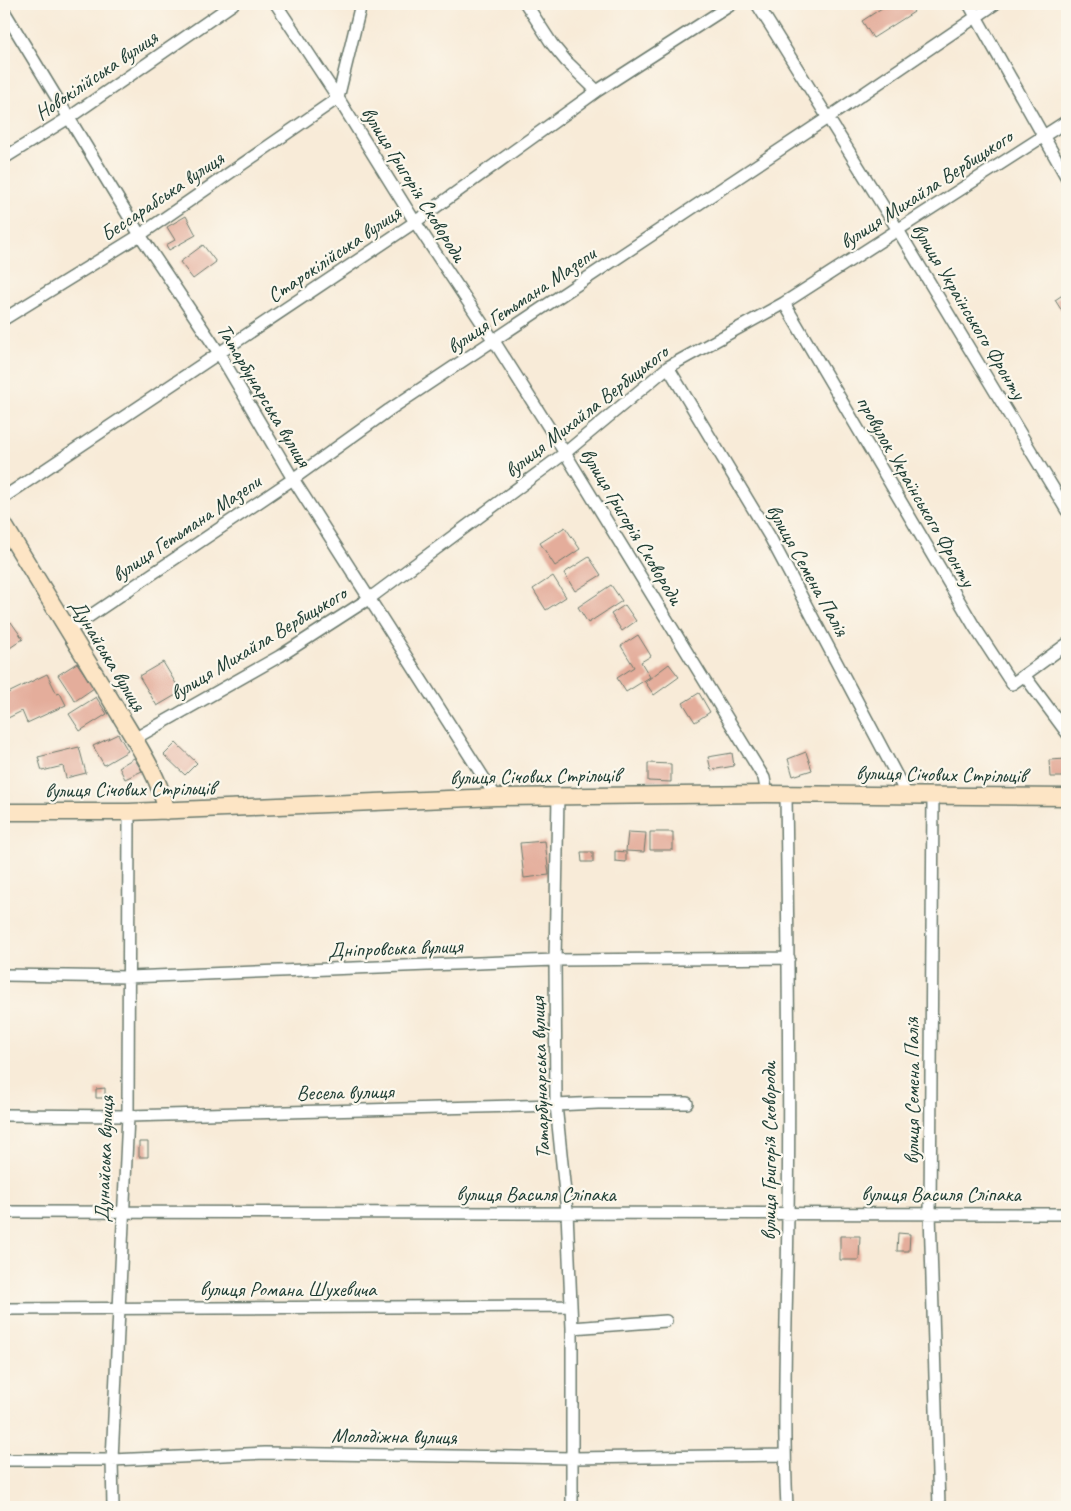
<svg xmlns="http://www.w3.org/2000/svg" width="1071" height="1511" viewBox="0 0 1071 1511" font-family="Caveat,sans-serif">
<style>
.building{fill:#e4ad9b}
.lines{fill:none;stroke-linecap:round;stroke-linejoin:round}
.street-casing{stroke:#6b7a6d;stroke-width:14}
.secondary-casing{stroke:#6b7a6d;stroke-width:19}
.street{stroke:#fff;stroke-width:11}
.secondary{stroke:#fde5c5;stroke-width:16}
.labels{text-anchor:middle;stroke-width:4.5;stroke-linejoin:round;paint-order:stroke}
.street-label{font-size:21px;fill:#1f3d34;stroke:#fbf7ec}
</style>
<rect width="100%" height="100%" fill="#fbf7ec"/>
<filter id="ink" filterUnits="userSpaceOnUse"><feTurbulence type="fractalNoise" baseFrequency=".02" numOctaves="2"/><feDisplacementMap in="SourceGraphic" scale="10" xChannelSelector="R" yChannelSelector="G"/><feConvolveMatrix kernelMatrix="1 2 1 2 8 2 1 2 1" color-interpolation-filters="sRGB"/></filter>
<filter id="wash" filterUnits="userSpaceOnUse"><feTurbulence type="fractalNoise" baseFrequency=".0096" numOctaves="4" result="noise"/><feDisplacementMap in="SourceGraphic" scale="20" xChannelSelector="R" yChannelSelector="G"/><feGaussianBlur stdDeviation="1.12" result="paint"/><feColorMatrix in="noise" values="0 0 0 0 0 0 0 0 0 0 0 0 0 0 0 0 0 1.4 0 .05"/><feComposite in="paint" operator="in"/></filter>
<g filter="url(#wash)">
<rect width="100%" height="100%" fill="#f8ebd8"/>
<g id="blocks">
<path class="building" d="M888,4H909L914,12L873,38L862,21Z
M186,216L196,235L169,250L166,245L175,240L167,227Z
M203,245L216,262L193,279L180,262Z
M1067,292V319L1055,300Z
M565,527L580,549L555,566L540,543Z
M589,557L601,575L575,591L564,573Z
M553,576L566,597L546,610L533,589Z
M611,585L622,601L588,623L578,607Z
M625,605L636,621L622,631L611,614Z
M11,622L23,639L4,652V627Z
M638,635L651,656L641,662L650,677L626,692L617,678L634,667L621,646Z
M163,662L181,692L157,706L139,676Z
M77,663L94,688L75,701L58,675Z
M669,664L679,677L654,695L645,682Z
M47,674L57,694L60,693L66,705L27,723L22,711L4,720V695Z
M699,693L710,712L695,722L683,703Z
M96,697L107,714L80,731L69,714Z
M118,734L128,751L104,765L93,746Z
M176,743L197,763L185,775L164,755Z
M79,747L86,773L66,778L63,766L42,771L38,757Z
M806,752L812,770L793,776L788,759Z
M732,753L734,766L711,770L708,757Z
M134,758L142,771L125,779L119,767Z
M1067,759V777H1050L1049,760Z
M648,763L671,764V782L648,781Z
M628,832L646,833L644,852L626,851Z
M650,832H673V850H650Z
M545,841L549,875L524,878L520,843Z
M615,851L626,852V862L615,861Z
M581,852H593V862H582Z
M105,1088V1098H96V1089Z
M139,1142H148V1157H139Z
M898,1233L910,1234L909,1251H897Z
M840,1236H860L859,1260H840Z"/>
</g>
</g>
<g filter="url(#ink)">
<use href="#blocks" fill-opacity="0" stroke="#6b7a6d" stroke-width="1"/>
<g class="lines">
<g class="street-casing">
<path id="street" d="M276,4L338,98L415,222L494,341L565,453L764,778L767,794
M526,4L552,44L566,61L597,91
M757,4L898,230L1067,511
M969,4L1067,178
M4,11L140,235L219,353L293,479L496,797
M4,158L70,117L233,4
M784,303L974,626L1012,684L1067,644
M4,319L140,235L338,98L361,4
M668,367L770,537L907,795
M4,497L415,222L597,91L732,4
M69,630L293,479L389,410L829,117L995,4
M1024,675L1067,733
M134,739L280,656L370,598L565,453L668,367L784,303L1067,121
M786,795C788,934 790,1074 788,1213C787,1311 782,1409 787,1507
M933,795L930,1213L939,1507
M558,796L555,960L556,1105L567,1212L572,1328V1507
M4,975L129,977L555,960L789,958
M4,1115L128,1116L556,1105L598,1103H687
M4,1212L1067,1214
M4,1309L571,1306
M572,1328L666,1321
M4,1460H112L265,1453L572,1458L784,1455
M113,1507L112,1460L128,1116L129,812"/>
</g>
<g class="secondary-casing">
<path id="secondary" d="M4,525C41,585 77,645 114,705C130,733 162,779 166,811
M4,812H129L496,797L767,794L1067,797"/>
</g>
<use href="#street" class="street"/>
<use href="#secondary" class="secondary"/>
</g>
</g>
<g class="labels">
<g class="street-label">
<text transform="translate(96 75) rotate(-34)" y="7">Новокілійська вулиця</text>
<text transform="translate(414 184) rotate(58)" y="7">вулиця Григорія Сковороди</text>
<text transform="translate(926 189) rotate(-33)" y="7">вулиця Михайла Вербицького</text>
<text transform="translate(162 196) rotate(-34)" y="7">Бессарабська вулиця</text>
<text transform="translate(334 254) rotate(-34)" y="7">Старокілійська вулиця</text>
<text transform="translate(521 300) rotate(-34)" y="7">вулиця Гетьмана Мазепи</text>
<text transform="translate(969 311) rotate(59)" y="7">вулиця Українського Фронту</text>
<text transform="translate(264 395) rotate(59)" y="7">Татарбунарська вулиця</text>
<text transform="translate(586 411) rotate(-38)" y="7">вулиця Михайла Вербицького</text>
<text transform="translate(916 491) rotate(60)" y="7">провулок Українського Фронту</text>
<text transform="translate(632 526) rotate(59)" y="7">вулиця Григорія Сковороди</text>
<text transform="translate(186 528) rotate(-34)" y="7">вулиця Гетьмана Мазепи</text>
<text transform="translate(808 570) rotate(61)" y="7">вулиця Семена Палія</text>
<text transform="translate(258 643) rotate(-31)" y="7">вулиця Михайла Вербицького</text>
<text transform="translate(108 655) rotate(59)" y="7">Дунайська вулиця</text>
<text transform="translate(941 774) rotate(1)" y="7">вулиця Січових Стрільців</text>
<text transform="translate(535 776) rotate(-1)" y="7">вулиця Січових Стрільців</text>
<text transform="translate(130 789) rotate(-1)" y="7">вулиця Січових Стрільців</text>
<text transform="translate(395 948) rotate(-2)" y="7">Дніпровська вулиця</text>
<text transform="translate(540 1078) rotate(-92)" y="7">Татарбунарська вулиця</text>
<text transform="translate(912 1091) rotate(-90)" y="7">вулиця Семена Палія</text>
<text transform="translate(345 1092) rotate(-1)" y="7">Весела вулиця</text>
<text transform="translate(769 1151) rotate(-90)" y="7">вулиця Григорія Сковороди</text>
<text transform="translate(104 1159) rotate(-88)" y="7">Дунайська вулиця</text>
<text x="536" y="1201">вулиця Василя Сліпака</text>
<text x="941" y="1201">вулиця Василя Сліпака</text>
<text x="288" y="1296">вулиця Романа Шухевича</text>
<text transform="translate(394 1436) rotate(1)" y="7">Молодіжна вулиця</text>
</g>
</g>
<rect width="1071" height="1511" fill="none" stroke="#fbf7ec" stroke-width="20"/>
</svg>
